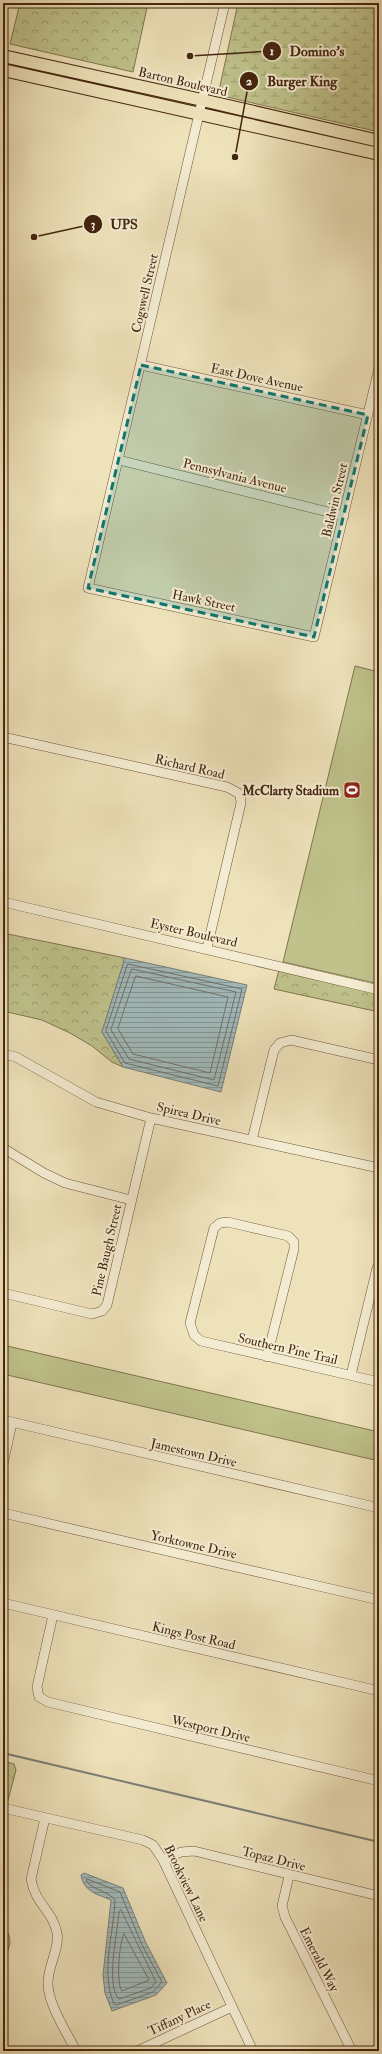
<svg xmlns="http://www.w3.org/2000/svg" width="382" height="2054" viewBox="0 0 382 2054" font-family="'IM FELL Double Pica',serif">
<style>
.green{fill:#bfc28b;stroke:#82744d}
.forest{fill:url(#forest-crowns);stroke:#82744d}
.wetland{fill:url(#wetland-marsh);stroke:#82744d}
.water{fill:url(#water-rules);stroke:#7c7f77}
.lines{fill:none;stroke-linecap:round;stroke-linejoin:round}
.shore{stroke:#727066;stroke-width:1}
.stream{stroke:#7c7f77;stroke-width:2}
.minor-casing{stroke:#6f553a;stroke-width:10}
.major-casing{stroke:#45260f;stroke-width:14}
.minor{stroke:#f4ecd2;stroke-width:9}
.major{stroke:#eee2ba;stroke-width:12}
.marked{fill:#0f766e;fill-opacity:0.2;stroke:#0f766e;stroke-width:3;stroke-dasharray:8 5;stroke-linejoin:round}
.labels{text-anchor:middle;stroke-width:4;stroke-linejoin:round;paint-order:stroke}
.street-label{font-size:13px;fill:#45260f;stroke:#f4ecd2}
.poi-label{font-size:13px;font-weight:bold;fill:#45260f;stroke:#f4ecd2;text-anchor:end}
.leader{fill:none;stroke:#45260f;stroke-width:1.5}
.callout-dot{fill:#45260f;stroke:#f4ecd2;stroke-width:1.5}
.mark-label{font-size:12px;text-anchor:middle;font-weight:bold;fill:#fff}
.callout-label{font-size:14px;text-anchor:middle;font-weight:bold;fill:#45260f;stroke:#f4ecd2;stroke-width:4;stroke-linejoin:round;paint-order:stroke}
</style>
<defs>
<pattern id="forest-crowns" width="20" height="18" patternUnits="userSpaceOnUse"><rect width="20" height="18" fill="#bfc28b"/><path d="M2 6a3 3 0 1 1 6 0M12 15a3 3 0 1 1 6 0" fill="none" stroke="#9d9d70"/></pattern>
<pattern id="wetland-marsh" width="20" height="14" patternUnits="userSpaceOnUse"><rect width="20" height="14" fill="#bfc28b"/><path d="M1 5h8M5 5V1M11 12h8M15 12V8" fill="none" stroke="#9d9d70"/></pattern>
<pattern id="water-rules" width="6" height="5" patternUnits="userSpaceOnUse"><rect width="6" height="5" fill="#a0babc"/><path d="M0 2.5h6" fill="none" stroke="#849797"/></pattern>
</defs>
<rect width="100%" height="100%" fill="#eee2ba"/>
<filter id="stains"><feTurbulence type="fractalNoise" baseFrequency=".005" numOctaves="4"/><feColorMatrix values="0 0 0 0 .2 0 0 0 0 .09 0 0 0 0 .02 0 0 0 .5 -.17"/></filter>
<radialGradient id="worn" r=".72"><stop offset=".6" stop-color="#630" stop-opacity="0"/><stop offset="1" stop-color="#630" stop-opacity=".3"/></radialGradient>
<path class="green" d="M355,666L379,672V984L283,962Z
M3,1345L379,1432V1461L3,1374Z"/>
<path class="forest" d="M20,3H148L133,72L10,44Z
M3,933L125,958L102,1032L123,1067L112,1062L92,1046L70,1033L42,1020L3,1011Z
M279,970L379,994V1012L274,989Z
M3,1761L14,1764L16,1770L7,1804L3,1803Z
M3,1925C15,1941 9,1946 3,1963Z"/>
<path class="wetland" d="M238,3H379V132L218,95Z"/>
<path class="water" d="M125,958L247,985L221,1092L123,1067L102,1032Z
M84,1873L123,1888L146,1943L167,1983L156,1995L112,2011L105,1993L103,1975L111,1900C97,1894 84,1892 81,1875Z"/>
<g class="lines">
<path class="shore" d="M128,964L242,989L218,1086L125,1063L106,1031Z
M132,969L236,992L214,1080L129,1059L111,1030Z
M136,976L228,997L210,1073L133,1054L118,1029Z
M87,1879L120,1892L142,1945L162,1982L153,1992L116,2005L114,2004C100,1971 114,1934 115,1900C111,1893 94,1890 87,1882Z
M121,1910L156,1982L151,1988L119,1999C105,1985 118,1931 119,1912Z
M124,1934L149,1980L122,1991C116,1985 119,1942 124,1934Z"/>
<path class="stream" d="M3,1753L379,1842"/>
<g class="minor-casing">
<path id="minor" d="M225,3L88,588L314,637L379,368
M141,365L368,415
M119,460L344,516
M3,737L227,787L240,794L241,803L207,948
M3,902L379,990
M3,1054L16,1057L96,1102L151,1118L379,1168
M252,1140L274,1050L280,1043L291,1040L379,1060
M3,1148L44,1173L65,1183L131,1200
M3,1293L92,1314L102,1311L107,1305L151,1118
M267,1357L294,1249V1242L288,1236L228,1222L220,1223L214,1228L190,1323L194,1335L201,1341L379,1382
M351,1375L377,1268L379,1266
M3,1420L379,1508
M3,1464L12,1423
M3,1513L379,1600
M3,1603L379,1691
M53,1615L37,1687L39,1697L48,1702L379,1781
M3,1808L143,1840L153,1845L163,1860L253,2051
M45,1818L31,1879C35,1904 53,1911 57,1933C60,1949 47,1967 48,1984C48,2004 67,2033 76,2051
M163,1860L181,1852L194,1851L379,1896
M289,1876L282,1906L285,1917L352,2051
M137,2051L232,2007"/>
</g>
<g class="major-casing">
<path id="major" d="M3,56L202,100L379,141
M3,70L379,154"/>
</g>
<use href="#minor" class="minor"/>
<use href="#major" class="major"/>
</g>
<path class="marked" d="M141,365L368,415L314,637L88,588Z"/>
<defs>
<g id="stadium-square" transform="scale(0.9)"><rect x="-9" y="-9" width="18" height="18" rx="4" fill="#8f2418" stroke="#f4ecd2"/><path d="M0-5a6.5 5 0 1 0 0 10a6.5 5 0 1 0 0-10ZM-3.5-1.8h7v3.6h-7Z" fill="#fff"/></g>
</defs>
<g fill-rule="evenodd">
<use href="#stadium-square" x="352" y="790"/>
</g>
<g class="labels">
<g class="street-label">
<text transform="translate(183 81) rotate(13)" y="5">Barton Boulevard</text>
<text transform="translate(144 293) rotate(-77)" y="5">Cogswell Street</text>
<text transform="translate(257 377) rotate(12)" y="5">East Dove Avenue</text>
<text transform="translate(235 475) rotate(14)" y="5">Pennsylvania Avenue</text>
<text transform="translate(334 500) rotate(-77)" y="5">Baldwin Street</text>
<text transform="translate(204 600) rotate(12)" y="5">Hawk Street</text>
<text transform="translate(190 766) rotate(13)" y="5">Richard Road</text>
<text transform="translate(194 932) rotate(13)" y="5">Eyster Boulevard</text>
<text transform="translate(189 1113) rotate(13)" y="5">Spirea Drive</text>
<text transform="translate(106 1250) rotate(-77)" y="5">Pine Baugh Street</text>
<text transform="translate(288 1348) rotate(13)" y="5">Southern Pine Trail</text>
<text transform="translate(194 1452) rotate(13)" y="5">Jamestown Drive</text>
<text transform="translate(194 1544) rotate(13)" y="5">Yorktowne Drive</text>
<text transform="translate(194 1635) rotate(13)" y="5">Kings Post Road</text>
<text transform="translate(211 1728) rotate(13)" y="5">Westport Drive</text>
<text transform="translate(274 1858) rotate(14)" y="5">Topaz Drive</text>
<text transform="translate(187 1883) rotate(64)" y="5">Brookview Lane</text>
<text transform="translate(320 1959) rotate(63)" y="5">Emerald Way</text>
<text transform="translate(179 2017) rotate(-25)" y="5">Tiffany Place</text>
</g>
<g class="poi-label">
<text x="339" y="795">McClarty Stadium</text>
</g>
</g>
<path class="leader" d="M190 56L272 51M235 157L249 81M34 237L93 224"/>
<g class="callout-dot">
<circle cx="190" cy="56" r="4"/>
<circle cx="235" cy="157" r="4"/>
<circle cx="34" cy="237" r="4"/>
<circle cx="272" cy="51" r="10"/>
<circle cx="249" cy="81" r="10"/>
<circle cx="93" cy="224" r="10"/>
</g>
<g class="mark-label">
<text x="272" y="55">1</text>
<text x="249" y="85">2</text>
<text x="93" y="228">3</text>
</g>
<g class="callout-label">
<text x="317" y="56">Domino's</text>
<text x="302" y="86">Burger King</text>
<text x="124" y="229">UPS</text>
</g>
<rect width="382" height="2054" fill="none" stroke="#eee2ba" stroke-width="16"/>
<rect x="4" y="4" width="374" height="2046" fill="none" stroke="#45260f" stroke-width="2"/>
<rect x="8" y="8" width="366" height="2038" fill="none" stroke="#45260f"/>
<rect width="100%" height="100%" filter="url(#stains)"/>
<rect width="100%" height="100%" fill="url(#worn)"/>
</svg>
